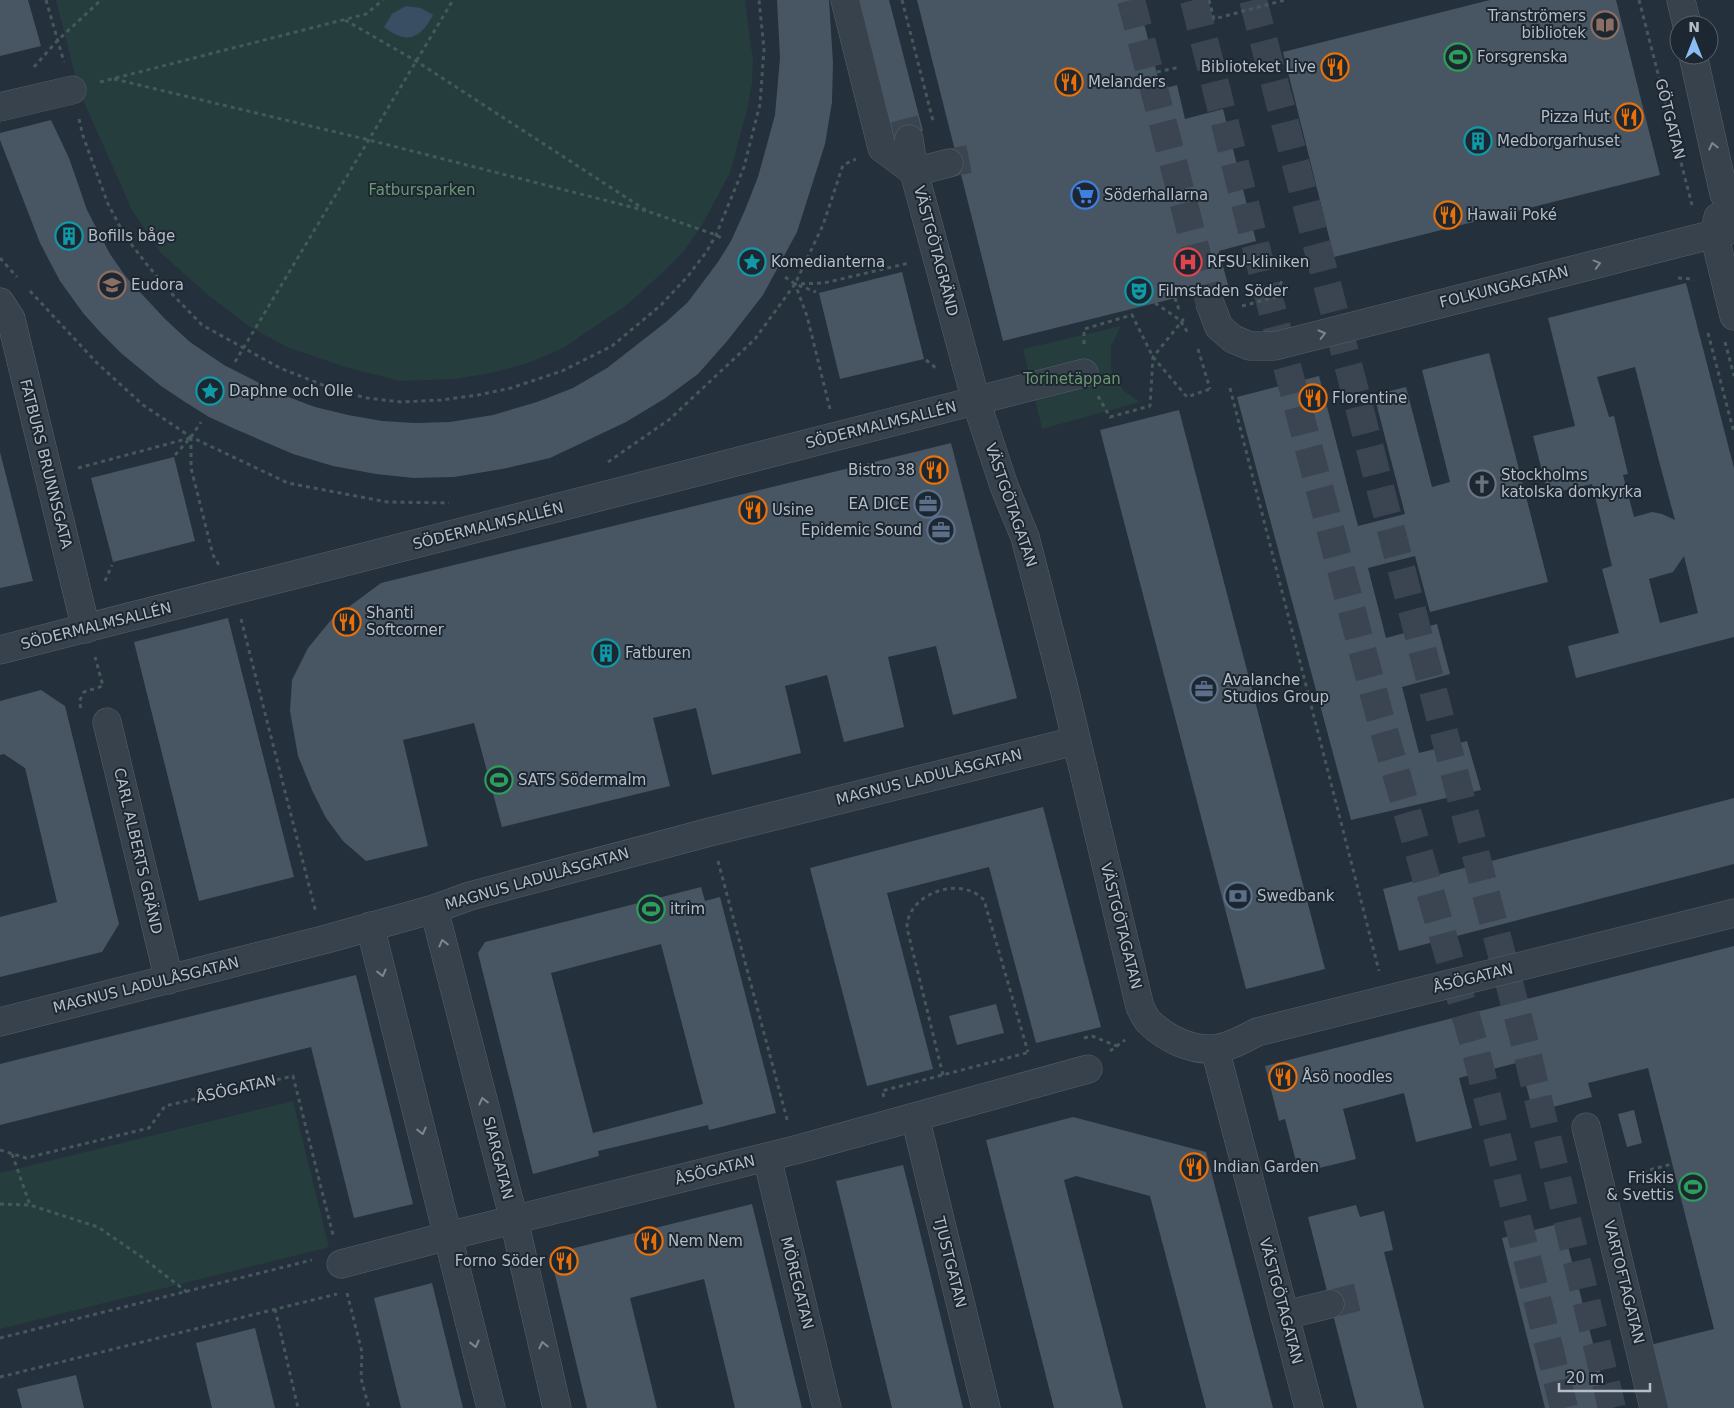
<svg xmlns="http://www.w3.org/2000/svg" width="1734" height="1408" viewBox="0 0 1734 1408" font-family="'DejaVu Sans',sans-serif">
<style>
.green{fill:#263d3d}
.water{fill:#394d63}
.building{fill:#485663;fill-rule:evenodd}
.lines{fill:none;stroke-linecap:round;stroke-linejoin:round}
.minor-tunnel{stroke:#3a4551;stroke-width:28;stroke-dasharray:28 14;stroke-linecap:butt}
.highway-tunnel{stroke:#3a4551;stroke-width:28;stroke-dasharray:28 14;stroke-linecap:butt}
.minor-casing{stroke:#56606a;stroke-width:29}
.path{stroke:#44595a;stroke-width:3;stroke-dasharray:4 4;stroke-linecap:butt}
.minor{stroke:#38424c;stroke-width:28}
.minor-bridge-casing{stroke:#56606a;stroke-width:29;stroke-linecap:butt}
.path-bridge{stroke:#44595a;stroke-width:3;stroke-dasharray:4 4;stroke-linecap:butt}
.minor-bridge{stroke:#38424c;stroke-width:28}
.oneway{stroke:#7c8690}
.labels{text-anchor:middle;stroke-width:4;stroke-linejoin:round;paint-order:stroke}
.poi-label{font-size:15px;fill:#b4bdc8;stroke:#1d2731;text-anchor:start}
.street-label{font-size:15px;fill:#b4bdc8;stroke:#1d2731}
.park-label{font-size:15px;fill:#6b9872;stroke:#1d2731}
</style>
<rect width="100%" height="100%" fill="#24303c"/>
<path class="green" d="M56,0H745L753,61L752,83L748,106L730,173L702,225L684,251L662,273L627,305L563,348L531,362L495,372L456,379L400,381L345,367L287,347L250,327L208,295L161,253L133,212L79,91Z
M1121,326L1111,346V370L1124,391L1140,402L1042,429L1023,349Z
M293,1101L329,1247L0,1329V1173Z"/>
<path class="water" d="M406,6L421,8L433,15C420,39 407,45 384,27L392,14Z"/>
<path class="building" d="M0,0H28L41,46L0,56Z
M777,0H829L833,63L832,102L825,144L797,232L763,295L728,340L698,374L664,399L626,422L550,458L502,469L454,477L414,478L376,474L333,466L293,454L235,429L209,417L185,402L161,386L122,354L100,332L83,313L60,281L40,243L0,140V133L51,120L69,158L87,210L110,254L126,277L165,319L190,342L224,365L283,395L315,407L348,415L382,421L415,423L450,422L493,415L537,402L573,388L607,368L666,322L688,302L718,262L731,241L745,210L758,177L775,115L780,58Z
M858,0H889L923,131L892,138Z
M917,0H1138L1161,89L1177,85L1185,119L1223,109L1256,241L1219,251L1228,285L1003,341Z
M1490,0H1616L1660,175L1334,257L1283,52Z
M902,272L924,359L840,379L819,293Z
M1686,283L1734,468V637L1576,678L1568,646L1619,633L1602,569L1612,566L1592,484L1548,494L1533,436L1575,426L1548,318ZM1635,367L1660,465L1675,520L1662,514L1652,512L1634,517L1623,475L1628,474L1614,416L1609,417L1597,377ZM1684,556L1698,613L1660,623L1649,579L1673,572Z
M1489,353L1548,582L1430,612L1415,556L1368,568L1386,638L1437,624L1450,674L1402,687L1419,753L1467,741L1481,790L1351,820L1237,397L1319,376L1358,526L1405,514L1374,395L1406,387L1432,487L1450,482L1422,370Z
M1179,410L1325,969L1246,989L1100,430Z
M951,443L1017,698L953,715L936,646L888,657L904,727L844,742L827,675L785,686L801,753L712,775L696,708L653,718L670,786L502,827L474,723L403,740L428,846L366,861L343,841L326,818L312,790L298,756L290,711L292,680L308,648L331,620L381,583Z
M0,452L33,581L0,588Z
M174,457L195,541L113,562L91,478Z
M228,618L294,877L199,901L134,642Z
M41,690L65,706L119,924L102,952L0,977V917L57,902L25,768L4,754L0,755V701Z
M1734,798V864L1399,951L1383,889Z
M1043,807L1101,1027L1036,1043L989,867L887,893L933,1069L867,1086L810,868Z
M701,887L705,901L720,897L776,1113L709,1130L708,1125L598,1151L599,1156L533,1174L478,953L485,942ZM661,944L703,1104L593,1133L551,973Z
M1734,946V1408H1668L1650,1345L1714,1329L1648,1068L1588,1083L1592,1097L1533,1112L1520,1062L1459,1078L1472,1128L1416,1142L1404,1093L1343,1109L1356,1159L1299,1173L1285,1119L1279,1121L1265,1066Z
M356,975L413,1204L354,1218L311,1047L0,1125V1064Z
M996,1004L1004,1033L957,1045L949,1016Z
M1634,1110L1642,1143L1627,1147L1618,1114Z
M1073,1117L1206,1152L1273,1408H1206L1150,1196L1076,1176L1064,1180L1123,1408H1054L986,1140Z
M903,1165L914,1208L963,1408H892L836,1181Z
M752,1204L802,1408H735L704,1279L630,1298L657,1408H587L550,1254Z
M1356,1205L1360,1217L1384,1211L1393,1250L1384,1252L1424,1408H1357L1308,1217Z
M1562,1223L1605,1390L1609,1408H1545L1502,1238Z
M432,1283L463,1408H401L374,1298Z
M255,1328L275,1408H212L196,1343Z
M76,1375L84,1408H22L17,1389Z"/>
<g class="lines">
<path class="minor-tunnel" d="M1131,0L1209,301
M904,119L909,139
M949,163L969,159
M1330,1304L1366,1295"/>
<path class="highway-tunnel" d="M1194,0L1265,283L1380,717L1475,1048L1564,1408
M1253,0L1523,1036L1612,1408"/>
<g class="minor-casing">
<path id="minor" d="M845,0L882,148L914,172
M1681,0L1687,25
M1693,55L1724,194L1734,210
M0,107L72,90
M909,139L914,172L976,401L1004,486L1025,537L1063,684L1140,1007C1143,1012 1145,1019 1150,1023C1167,1039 1190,1050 1213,1049C1228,1048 1244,1039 1257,1032L1734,913
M914,172L949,163
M1718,217L1714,234L1734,316
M0,302L11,319L86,629
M1233,339L1250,346H1275L1734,229
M0,650L1084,373
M107,722L169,980
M434,909L514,1220L557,1408
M370,926L491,1408
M0,1022L323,940L434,909L470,896L710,832L1075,741
M1215,1049L1309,1408
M915,1117L986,1408
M1586,1127L1654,1408
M767,1157L827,1408
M341,1264L448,1236L795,1150L1088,1069
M1285,1315L1330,1304"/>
</g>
<path class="path" d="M46,0L64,62
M902,0L933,121
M1209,0L1214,19L1285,0
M1639,0L1692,205
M345,20L416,61L647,211L716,235L723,239
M34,67L57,41L101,0
M1157,72L1180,67
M114,79L369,140L647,211
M100,82L366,14L383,0
M79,119L83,136L108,204L125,236L148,266L173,295L202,325L280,368L338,391L367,398L401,402L441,400L478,395L511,388L562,371L612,346L661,305L688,276L707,251L716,235L744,167L760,104L764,49L759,0
M0,258L17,277
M785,277L795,284L816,292
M1678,278L1692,279L1693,281
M30,291L97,363L143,405L191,437L288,483L387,502L449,503
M1175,298L1179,310
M1242,306L1276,297L1282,280
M1708,333L1734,433
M1725,342L1734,376
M1084,344V329L1132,315L1153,357L1187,397L1210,389
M926,360L936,368
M235,362L453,0
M1230,388L1379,971
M1098,396L1110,417L1150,406L1153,357L1183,320L1182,318
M830,409L807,316L795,284L824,283L909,263
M191,437V468L213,555L219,565
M175,455L191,437L201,422
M608,462L670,419L755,339L795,284L823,225L843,165L856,159
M78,468L190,438
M105,581L112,565
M241,619L316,913
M81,708L79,702L84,692L103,686L95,657
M718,861L788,1123
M1084,1038L1092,1036L1117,1046
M1110,1051L1125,1040
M943,1075L907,928C907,893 961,875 984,900L1028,1052
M884,1097L882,1091L1030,1052
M0,1150L26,1158L149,1128L165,1106L293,1076L333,1235
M12,1154L30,1205L98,1227L139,1255L187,1292
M1627,1176L1672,1164
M0,1204L30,1205
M347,1293L362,1352L361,1378L369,1408
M275,1309L298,1408
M0,1338L312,1260
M0,1377L337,1294"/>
<use href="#minor" class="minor"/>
<g class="minor-bridge-casing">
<path id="minor-bridge" d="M1209,301L1219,327L1233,339"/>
</g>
<path class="path-bridge" d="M1155,303L1180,320L1188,333
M1198,349L1210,389"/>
<use href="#minor-bridge" class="minor-bridge"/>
</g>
<defs><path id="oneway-chevron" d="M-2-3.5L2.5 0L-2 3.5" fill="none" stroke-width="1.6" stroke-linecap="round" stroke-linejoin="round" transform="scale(1.25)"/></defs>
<g class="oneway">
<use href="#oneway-chevron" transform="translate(1713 146) rotate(-103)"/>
<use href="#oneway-chevron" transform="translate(1597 264) rotate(-15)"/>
<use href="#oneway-chevron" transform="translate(1322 334) rotate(-14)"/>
<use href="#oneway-chevron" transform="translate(443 943) rotate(-104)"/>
<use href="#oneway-chevron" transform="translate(382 973) rotate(76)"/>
<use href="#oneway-chevron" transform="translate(483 1101) rotate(-104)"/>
<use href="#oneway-chevron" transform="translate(422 1131) rotate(76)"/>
<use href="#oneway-chevron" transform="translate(475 1344) rotate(76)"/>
<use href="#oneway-chevron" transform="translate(543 1345) rotate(-103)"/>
</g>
<defs>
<g id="library-ring" transform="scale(1.4375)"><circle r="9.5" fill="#1d2731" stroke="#8d6e63" stroke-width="1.5"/><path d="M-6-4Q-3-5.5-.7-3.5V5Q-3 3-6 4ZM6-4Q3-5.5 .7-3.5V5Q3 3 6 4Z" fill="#8d6e63"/></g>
<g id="stadium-ring" transform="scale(1.4375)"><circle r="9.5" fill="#1d2731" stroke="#2e9e5b" stroke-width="1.5"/><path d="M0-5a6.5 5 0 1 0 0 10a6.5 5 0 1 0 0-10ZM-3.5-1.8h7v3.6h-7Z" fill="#2e9e5b"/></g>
<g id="restaurant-ring" transform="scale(1.4375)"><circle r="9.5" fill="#1d2731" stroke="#e8710a" stroke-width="1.5"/><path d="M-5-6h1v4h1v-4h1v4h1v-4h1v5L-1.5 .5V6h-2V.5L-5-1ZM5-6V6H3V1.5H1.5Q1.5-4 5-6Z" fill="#e8710a"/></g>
<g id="building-ring" transform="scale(1.4375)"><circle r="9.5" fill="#1d2731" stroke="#0f9aa8" stroke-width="1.5"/><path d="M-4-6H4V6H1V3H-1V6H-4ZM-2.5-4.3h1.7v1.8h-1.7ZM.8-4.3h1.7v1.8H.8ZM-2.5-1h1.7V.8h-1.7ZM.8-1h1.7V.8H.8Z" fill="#0f9aa8"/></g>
<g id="supermarket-ring" transform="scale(1.4375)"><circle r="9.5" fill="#1d2731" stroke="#3f7fe0" stroke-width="1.5"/><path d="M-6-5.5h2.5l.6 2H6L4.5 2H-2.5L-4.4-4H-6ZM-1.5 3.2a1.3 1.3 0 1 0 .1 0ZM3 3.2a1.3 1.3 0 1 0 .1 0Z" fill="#3f7fe0"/></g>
<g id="sight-ring" transform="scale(1.4375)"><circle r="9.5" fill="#1d2731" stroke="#0f9aa8" stroke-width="1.5"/><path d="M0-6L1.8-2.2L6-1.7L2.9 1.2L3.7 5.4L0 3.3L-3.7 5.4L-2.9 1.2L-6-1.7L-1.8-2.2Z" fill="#0f9aa8"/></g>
<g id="hospital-ring" transform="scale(1.4375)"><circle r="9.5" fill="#1d2731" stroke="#e0444e" stroke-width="1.5"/><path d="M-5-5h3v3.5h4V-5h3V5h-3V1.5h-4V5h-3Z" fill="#e0444e"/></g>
<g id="school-ring" transform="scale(1.4375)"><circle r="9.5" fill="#1d2731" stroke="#8d6e63" stroke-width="1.5"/><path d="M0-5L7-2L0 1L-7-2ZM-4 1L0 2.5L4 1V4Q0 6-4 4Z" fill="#8d6e63"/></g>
<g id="theatre-ring" transform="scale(1.4375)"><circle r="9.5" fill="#1d2731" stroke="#0f9aa8" stroke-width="1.5"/><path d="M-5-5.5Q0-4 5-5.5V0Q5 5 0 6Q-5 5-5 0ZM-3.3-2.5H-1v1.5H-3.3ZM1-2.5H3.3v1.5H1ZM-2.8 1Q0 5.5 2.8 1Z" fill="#0f9aa8"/></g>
<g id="church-ring" transform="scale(1.4375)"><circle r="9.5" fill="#1d2731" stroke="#6b7280" stroke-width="1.5"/><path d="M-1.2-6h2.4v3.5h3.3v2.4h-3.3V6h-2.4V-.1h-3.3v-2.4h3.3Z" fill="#6b7280"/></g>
<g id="office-ring" transform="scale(1.4375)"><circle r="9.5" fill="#1d2731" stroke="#5c6f8a" stroke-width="1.5"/><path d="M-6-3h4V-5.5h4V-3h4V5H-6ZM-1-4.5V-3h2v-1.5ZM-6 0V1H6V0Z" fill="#5c6f8a"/></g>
<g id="bank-ring" transform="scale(1.4375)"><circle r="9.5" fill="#1d2731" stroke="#5c6f8a" stroke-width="1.5"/><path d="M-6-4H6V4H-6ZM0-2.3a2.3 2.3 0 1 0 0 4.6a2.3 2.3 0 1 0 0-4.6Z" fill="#5c6f8a"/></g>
</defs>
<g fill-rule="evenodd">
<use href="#library-ring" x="1605" y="25"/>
<use href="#stadium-ring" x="1458" y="57"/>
<use href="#restaurant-ring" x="1335" y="67"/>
<use href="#restaurant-ring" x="1069" y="82"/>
<use href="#restaurant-ring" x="1629" y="117"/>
<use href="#building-ring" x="1478" y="141"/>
<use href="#supermarket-ring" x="1085" y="195"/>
<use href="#restaurant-ring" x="1448" y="215"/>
<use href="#building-ring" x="69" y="236"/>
<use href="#sight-ring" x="752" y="262"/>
<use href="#hospital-ring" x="1188" y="262"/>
<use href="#school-ring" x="112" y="285"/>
<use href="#theatre-ring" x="1139" y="291"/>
<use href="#sight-ring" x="210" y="391"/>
<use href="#restaurant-ring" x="1313" y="398"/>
<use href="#restaurant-ring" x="934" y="470"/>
<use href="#church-ring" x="1482" y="484"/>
<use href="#office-ring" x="928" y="504"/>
<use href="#restaurant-ring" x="753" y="510"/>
<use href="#office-ring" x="941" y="530"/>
<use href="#restaurant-ring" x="347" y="622"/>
<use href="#building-ring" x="606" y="653"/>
<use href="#office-ring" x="1204" y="689"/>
<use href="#stadium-ring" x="499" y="780"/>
<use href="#bank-ring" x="1238" y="896"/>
<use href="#stadium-ring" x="651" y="909"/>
<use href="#restaurant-ring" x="1283" y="1077"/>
<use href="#restaurant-ring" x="1194" y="1167"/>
<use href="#stadium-ring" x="1693" y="1187"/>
<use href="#restaurant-ring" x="649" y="1241"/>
<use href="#restaurant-ring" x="564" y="1261"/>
</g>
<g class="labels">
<g class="poi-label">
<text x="1586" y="21" text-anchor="end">Tranströmers<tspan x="1586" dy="17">bibliotek</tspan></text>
<text x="1477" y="62">Forsgrenska</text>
<text x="1316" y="72" text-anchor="end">Biblioteket Live</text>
<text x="1088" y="87">Melanders</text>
<text x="1610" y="122" text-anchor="end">Pizza Hut</text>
<text x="1497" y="146">Medborgarhuset</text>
<text x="1104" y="200">Söderhallarna</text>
<text x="1467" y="220">Hawaii Poké</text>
<text x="88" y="241">Bofills båge</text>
<text x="771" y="267">Komedianterna</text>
<text x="1207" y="267">RFSU-kliniken</text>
<text x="131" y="290">Eudora</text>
<text x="1158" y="296">Filmstaden Söder</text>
<text x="229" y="396">Daphne och Olle</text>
<text x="1332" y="403">Florentine</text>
<text x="915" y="475" text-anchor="end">Bistro 38</text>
<text x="1501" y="480">Stockholms<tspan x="1501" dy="17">katolska domkyrka</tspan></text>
<text x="909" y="509" text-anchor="end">EA DICE</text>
<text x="772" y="515">Usine</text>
<text x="922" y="535" text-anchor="end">Epidemic Sound</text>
<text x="366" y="618">Shanti<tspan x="366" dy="17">Softcorner</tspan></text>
<text x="625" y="658">Fatburen</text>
<text x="1223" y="685">Avalanche<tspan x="1223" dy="17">Studios Group</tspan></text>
<text x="518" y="785">SATS Södermalm</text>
<text x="1257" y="901">Swedbank</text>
<text x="670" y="914">itrim</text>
<text x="1302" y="1082">Åsö noodles</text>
<text x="1213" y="1172">Indian Garden</text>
<text x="1674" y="1183" text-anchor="end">Friskis<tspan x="1674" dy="17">&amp; Svettis</tspan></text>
<text x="668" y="1246">Nem Nem</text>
<text x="545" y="1266" text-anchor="end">Forno Söder</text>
</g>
<g class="street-label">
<text transform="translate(1670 119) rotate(76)" y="5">GÖTGATAN</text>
<text transform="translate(936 251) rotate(75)" y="5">VÄSTGÖTAGRÄND</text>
<text transform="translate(1504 287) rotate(-14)" y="5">FOLKUNGAGATAN</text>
<text transform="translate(881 425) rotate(-14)" y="5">SÖDERMALMSALLÉN</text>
<text transform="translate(46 464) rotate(76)" y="5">FATBURS BRUNNSGATA</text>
<text transform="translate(1011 505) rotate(71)" y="5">VÄSTGÖTAGATAN</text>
<text transform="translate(488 526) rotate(-14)" y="5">SÖDERMALMSALLÉN</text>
<text transform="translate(96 626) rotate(-14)" y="5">SÖDERMALMSALLÉN</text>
<text transform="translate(929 777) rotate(-14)" y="5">MAGNUS LADULÅSGATAN</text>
<text transform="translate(138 851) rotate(77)" y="5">CARL ALBERTS GRÄND</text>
<text transform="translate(537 879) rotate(-16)" y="5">MAGNUS LADULÅSGATAN</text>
<text transform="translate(1121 926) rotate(76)" y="5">VÄSTGÖTAGATAN</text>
<text transform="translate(1473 978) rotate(-14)" y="5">ÅSÖGATAN</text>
<text transform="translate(146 985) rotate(-14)" y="5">MAGNUS LADULÅSGATAN</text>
<text transform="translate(236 1089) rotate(-13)" y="5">ÅSÖGATAN</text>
<text transform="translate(498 1158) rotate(76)" y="5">SIARGATAN</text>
<text transform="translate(715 1170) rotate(-14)" y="5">ÅSÖGATAN</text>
<text transform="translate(950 1262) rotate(76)" y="5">TJUSTGATAN</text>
<text transform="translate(1624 1282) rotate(76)" y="5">VARTOFTAGATAN</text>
<text transform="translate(797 1283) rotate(76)" y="5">MÖREGATAN</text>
<text transform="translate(1281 1301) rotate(75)" y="5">VÄSTGÖTAGATAN</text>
</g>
<g class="park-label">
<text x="422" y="195">Fatbursparken</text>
<text x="1072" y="384">Torinetäppan</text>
</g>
</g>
<g transform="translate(1694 40)"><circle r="24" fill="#1d2731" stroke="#59636d"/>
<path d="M0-4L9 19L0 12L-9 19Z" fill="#8bbdf5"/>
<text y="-8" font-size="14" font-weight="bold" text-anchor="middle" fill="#b4bdc8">N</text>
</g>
<path d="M1559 1383v8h91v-8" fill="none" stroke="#b4bdc8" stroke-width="2.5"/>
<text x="1566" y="1383" font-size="15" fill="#b4bdc8" stroke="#1d2731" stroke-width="4" paint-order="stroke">20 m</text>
</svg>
